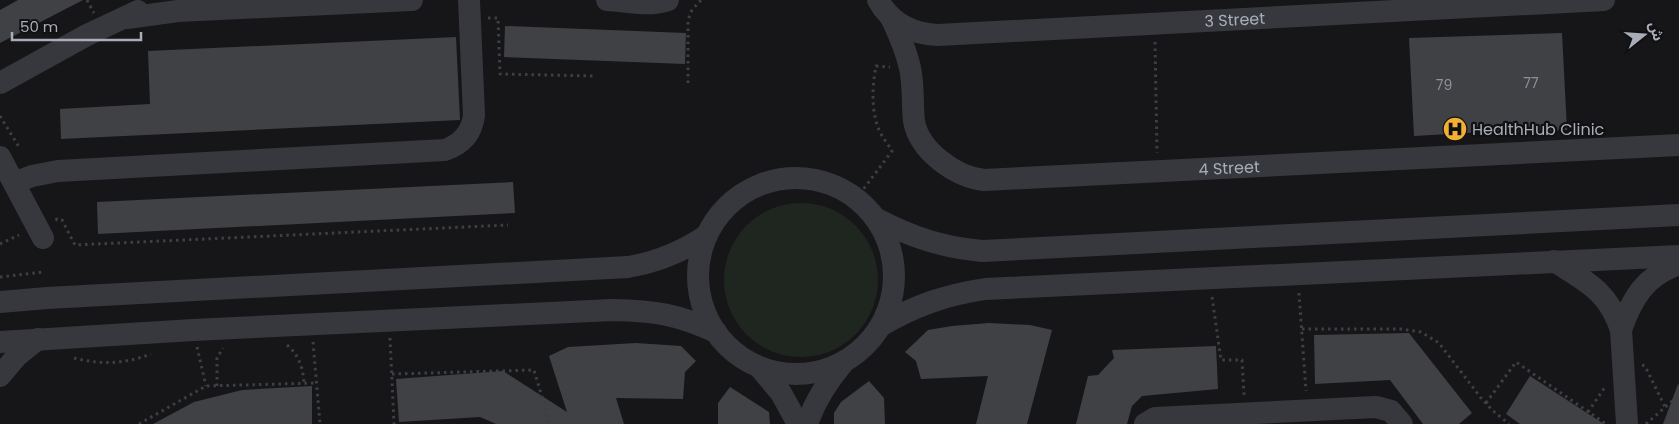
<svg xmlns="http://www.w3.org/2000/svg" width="1679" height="424" viewBox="0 0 1679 424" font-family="Poppins,'Noto Sans Arabic',sans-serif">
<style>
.green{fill:#1e261f}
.building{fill:#404145}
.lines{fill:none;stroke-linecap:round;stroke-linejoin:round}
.path{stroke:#3d3f44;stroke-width:3;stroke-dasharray:2.5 4;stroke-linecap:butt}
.minor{stroke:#37383d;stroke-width:22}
.labels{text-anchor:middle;stroke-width:4.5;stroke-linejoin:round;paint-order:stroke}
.number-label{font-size:14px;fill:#8e929b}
.street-label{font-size:16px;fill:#a8adb8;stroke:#111113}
.poi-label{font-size:16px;fill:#a8adb8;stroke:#111113;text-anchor:start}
</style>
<rect width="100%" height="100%" fill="#161618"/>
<path class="green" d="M724 280a77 77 0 1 1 154 0a77 77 0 1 1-154 0Z"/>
<path class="building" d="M18,0H83L0,43V10Z
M505,26L686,33L685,64L504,57Z
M1562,33L1567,130L1501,133V131L1414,136L1409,38Z
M456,37L460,120L61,139L60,109L150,104L148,51Z
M513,182L515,213L98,234L97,202Z
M989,323L1030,325L1052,330L1027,424H976L988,376L921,379L916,361L905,352L928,330L952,326Z
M1409,333L1472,413L1459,424H1423L1390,380L1315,384L1314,335Z
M636,343L681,346L696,361L685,372L683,399L616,398L624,424H496L480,417L399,422L396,379L503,371L567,412L549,356L568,347Z
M1216,346L1218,389L1142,396L1132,406L1127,424H1076L1088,376L1098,375L1114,358L1112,350Z
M1530,376L1604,424H1520L1506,414Z
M869,381L884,398L885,424H834V413L841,402Z
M1678,384L1679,385V424H1663Z
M312,386V424H153L194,402L242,390Z
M730,387L769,412L770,424H718V403Z"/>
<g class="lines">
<path class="path" d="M87,0L94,13
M488,18H498L500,74L594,76
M1155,42L1157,153
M688,83V20L692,10L701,0
M0,116L19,147
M856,199L892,151C888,144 882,137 879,130C871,110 872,87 876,66L890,67
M56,218L57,220H62L75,245L508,225
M0,244L19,235
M0,277L44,272
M1299,293L1306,391
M1212,297L1221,360H1242L1244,395
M1302,329H1401L1421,332L1439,343L1481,398L1492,410L1509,424
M390,338L394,424
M313,342L320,424
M287,345C299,355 303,368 304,383
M197,347L206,386
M74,358C102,365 124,364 151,354
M1642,365L1645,366L1665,407
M392,374L534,370L550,424
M217,386V358L223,348
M1486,403L1516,362L1606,424
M1588,412L1605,387
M139,424L206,386L317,383
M1646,424L1679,395"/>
<g class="minor">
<path d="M607,0C628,1 647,7 668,0"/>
<path id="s1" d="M878,0C891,23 912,34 938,35L1604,0"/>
<path id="s2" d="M891,17C899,34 906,50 910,68C914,86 912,104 914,121C919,151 956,177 984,180L1679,145"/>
<path d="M127,18L178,11L412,0"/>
<path d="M0,83L87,35L138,11"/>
<path d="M0,157L43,238"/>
<circle cx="796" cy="276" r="98"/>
<path d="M14,183L32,176L58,171L445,150C462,144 472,133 474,115L469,0"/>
<path d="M875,218C911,237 941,247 982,251L1679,215"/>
<path d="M1554,261C1587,282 1608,291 1621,330L1627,424"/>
<path d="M0,302L47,298L628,267C658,262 682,252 707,235"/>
<path d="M882,325C916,305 946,295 985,289L1679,256"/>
<path d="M1621,330C1632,298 1645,276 1679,264"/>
<path d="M0,342L193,330L612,310C655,311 677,314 716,332"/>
<path d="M760,368L781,393L798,424"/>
<path d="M0,376L17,356L38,339"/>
<path d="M807,424C815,401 827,382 843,363"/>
<path d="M1145,424L1155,418L1376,407L1391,411L1402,424"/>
</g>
</g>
<defs>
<g id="hospital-disc" transform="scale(1.25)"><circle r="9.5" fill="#f2b134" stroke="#111113"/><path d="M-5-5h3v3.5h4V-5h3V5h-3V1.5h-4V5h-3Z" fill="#111"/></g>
</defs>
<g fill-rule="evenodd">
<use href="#hospital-disc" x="1455" y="129"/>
</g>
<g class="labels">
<g class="number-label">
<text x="1531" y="88">77</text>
<text x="1444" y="90">79</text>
</g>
<g class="street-label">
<text dy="6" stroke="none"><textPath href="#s1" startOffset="370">3 Street</textPath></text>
<text dy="6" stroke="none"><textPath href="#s2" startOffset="450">4 Street</textPath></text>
</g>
<g class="poi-label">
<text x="1472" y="135">HealthHub Clinic</text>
</g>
</g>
<g transform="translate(1644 35) rotate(73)" stroke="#111113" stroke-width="4" paint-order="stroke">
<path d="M0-4L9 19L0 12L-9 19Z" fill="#a8adb8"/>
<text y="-8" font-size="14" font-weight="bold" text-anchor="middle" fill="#a8adb8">ش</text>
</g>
<path d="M12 32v8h129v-8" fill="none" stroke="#a8adb8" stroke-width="2.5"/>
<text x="20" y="32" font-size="15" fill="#a8adb8" stroke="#111113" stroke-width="4" paint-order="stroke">50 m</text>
</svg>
